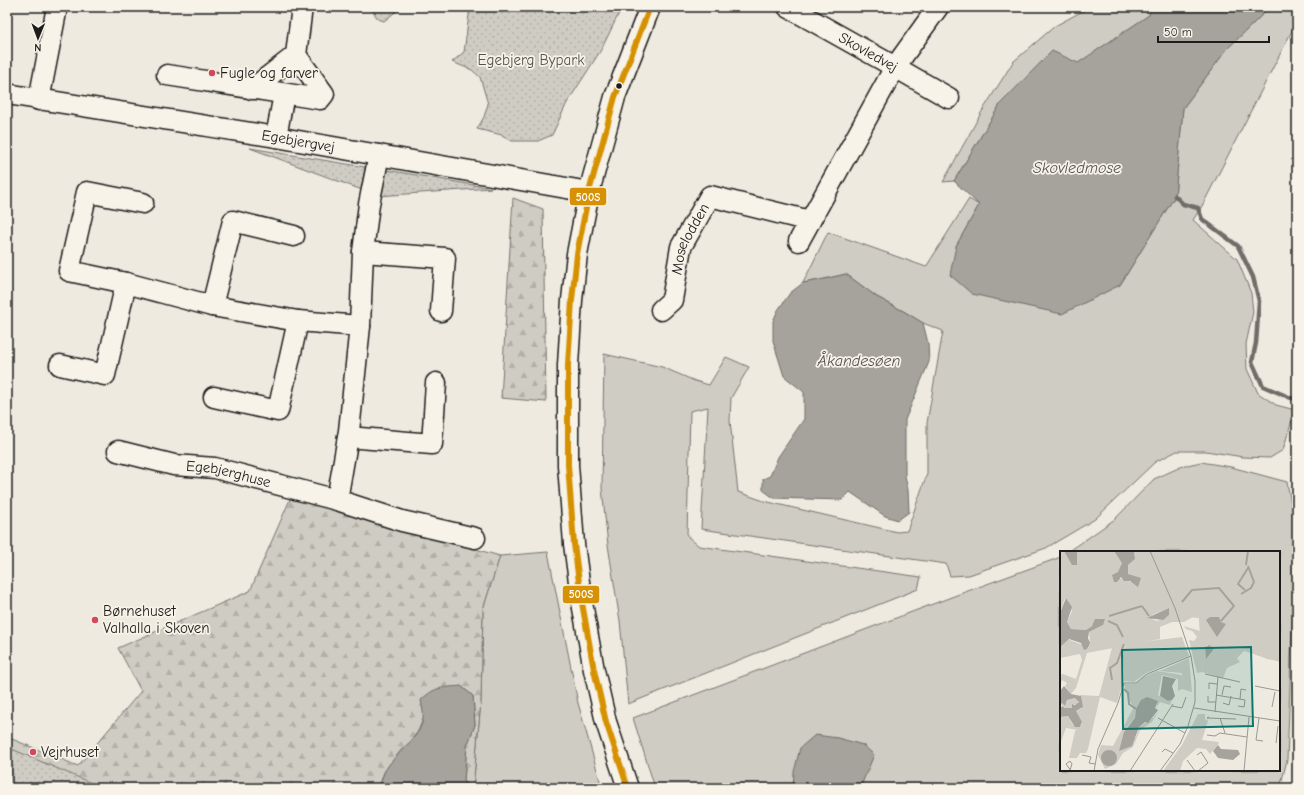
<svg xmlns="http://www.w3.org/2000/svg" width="1304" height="795" viewBox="0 0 1304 795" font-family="'Comic Neue',sans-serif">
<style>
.grass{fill:#cfccc3;stroke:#767470}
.forest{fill:url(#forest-firs);stroke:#767470}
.park{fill:url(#park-dots);stroke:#767470}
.water{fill:#a6a39d;stroke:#6f6d69}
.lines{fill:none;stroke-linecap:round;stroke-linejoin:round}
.stream{stroke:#6f6d69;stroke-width:4.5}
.minor-casing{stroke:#1c1c1c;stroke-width:23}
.minor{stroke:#f7f3e8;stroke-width:20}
.bus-1-casing{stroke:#f7f3e8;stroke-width:9}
.bus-1{stroke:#d69104;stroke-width:6}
.poi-dot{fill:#d1495b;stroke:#f7f3e8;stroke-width:1.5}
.bus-dot{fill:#1c1c1c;stroke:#f7f3e8;stroke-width:1.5}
.labels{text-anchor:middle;stroke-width:3.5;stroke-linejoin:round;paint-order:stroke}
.street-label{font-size:15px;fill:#1c1c1c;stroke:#f7f3e8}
.park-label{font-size:15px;fill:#52514e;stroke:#f7f3e8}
.poi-label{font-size:15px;fill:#1c1c1c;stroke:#f7f3e8;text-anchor:start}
.water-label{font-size:16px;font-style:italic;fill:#535250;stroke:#f7f3e8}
.inset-river{fill:none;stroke:#a6a39d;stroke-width:2}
.inset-road{fill:none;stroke:#9a9892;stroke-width:1}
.view{fill:#0f766e;fill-opacity:0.15;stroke:#0f766e;stroke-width:2}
.inset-edge{fill:none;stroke:#1c1c1c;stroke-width:2}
.line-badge{stroke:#f7f3e8;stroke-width:1.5}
.badge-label{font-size:11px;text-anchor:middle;font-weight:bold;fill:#fff}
</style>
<defs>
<pattern id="forest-firs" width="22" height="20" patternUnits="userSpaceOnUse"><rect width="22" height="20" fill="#cfccc3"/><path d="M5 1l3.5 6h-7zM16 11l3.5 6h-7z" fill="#b1afa7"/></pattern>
<pattern id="park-dots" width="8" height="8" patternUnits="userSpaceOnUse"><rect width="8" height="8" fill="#cfccc3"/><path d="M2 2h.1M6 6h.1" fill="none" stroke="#b1afa7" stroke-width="1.8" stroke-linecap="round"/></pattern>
</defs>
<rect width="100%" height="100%" fill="#eeeae0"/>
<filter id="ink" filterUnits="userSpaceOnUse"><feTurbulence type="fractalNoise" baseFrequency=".025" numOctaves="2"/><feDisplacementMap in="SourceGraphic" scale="8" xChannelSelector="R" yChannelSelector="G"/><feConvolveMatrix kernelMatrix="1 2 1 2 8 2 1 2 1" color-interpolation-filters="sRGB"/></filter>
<g filter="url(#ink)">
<path class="grass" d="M1090,7H1152L1149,15L1078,64L1001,103L954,181L943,182L981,113L1013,62L1055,26Z
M1268,7H1297V21L1202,206L1193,220L1237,259L1251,293L1253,312L1246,344L1247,369L1258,393L1276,405L1295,410L1283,450L1270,458L1243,457L1206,451H1177L1155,462L1095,519L1046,548L969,575L950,576L946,564L701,529L708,407L690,411L687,536L699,546L921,577L918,589L628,704L620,621L608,545L602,488L604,354L662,367L695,381L709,385L726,357L749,367L731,398L730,421L738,492L764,501L897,532L907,531L927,474V423L943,331L923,323L905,312L877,297L846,274L820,280L803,283L828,232L926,267L969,199L979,205L956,246L1120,285L1175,196L1183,108L1227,49L1261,16Z
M1201,462L1231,467L1287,482L1297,536V580L1292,633L1287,760L1280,788H655L633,718L954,596L1061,557V770H1279V552H1068L1115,519L1154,479L1183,466Z
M548,552L578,703L602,788H473L481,701L483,609L500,556Z"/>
<path class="forest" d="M513,198L543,209L546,402L501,398Z
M291,497L500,556L483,609L481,701L473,788H466L464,780L467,746L475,725L473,696L461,686L423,719L418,731L411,741L401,750L384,772L379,788H7V737L78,766L141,691L118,648L250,591Z"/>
<path class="park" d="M370,7H399V9L384,21L378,19Z
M470,7H622L601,50L567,103L552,135L538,141H512L502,135L477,129L484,117L488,104L480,77L472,70L452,62L464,52Z
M250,148L365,167L362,190Z
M381,169L491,188L378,196Z
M7,747L103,788H7Z"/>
<path class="water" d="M1152,7H1268L1261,16L1227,49L1183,108L1175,196L1120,285L1062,314L972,294L950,275L956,246L979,205L954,181L1001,103L1052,51L1078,63L1149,15Z
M846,274L877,297L905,312L923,323L928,343L929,362L905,420V476L908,490L909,512L898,520L885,516L850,492L842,500L774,498L763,490V479L770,476L778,457L804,419V392L784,376L773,341V321L778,310L790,293L803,283L820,280Z
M461,686L473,696L475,725L467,746L464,780L466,788H379C381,783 382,777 384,773C393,753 419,742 423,719C424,714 422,706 421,700C436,686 441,688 461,686Z
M815,735L838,738L863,745L874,755L860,788H793L794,772L800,748Z"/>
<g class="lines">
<path class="stream" d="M1175,196L1183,204L1198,208L1202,219L1238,246L1253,277L1259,301L1256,343L1252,362L1263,386L1291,398"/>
<g class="minor-casing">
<g id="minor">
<path id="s1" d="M788,7L895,67L949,98"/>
<path d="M167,75L320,99L324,94L296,55L302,7"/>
<path d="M252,89L296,55"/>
<path id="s2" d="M7,94L276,137L589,192"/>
<path d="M39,100L57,7"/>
<path d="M276,137L284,94"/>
<path d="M143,203L87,192L69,271L126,283L212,306L298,321L360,326"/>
<path d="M799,241L895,67L938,7"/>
<path d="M363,252L445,258L441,311"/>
<path d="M212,306L233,221L294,236"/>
<path id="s3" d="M661,310L672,300L681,247L710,196L810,221"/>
<path d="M60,365L105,375L126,283"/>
<path d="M214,397L278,411L298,321"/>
<path d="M348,437L432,444L436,383"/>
<path id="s4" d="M118,451L174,465L215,468L337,500L402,521L475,538"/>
<path d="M337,500L349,431L360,326L363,252L369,204L379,155"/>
<path d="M628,788L606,722L594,670L581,597L574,544L568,465V365L572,300L577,254L589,192L615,97L650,7"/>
</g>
</g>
<use href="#minor" class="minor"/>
<g class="bus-1-casing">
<path id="bus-1" d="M628,788L606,722L594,670L581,597L574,544L568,465V365L572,300L577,254L589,192L615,97L650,7"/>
</g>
<use href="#bus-1" class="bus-1"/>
</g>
</g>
<g class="poi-dot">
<circle cx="212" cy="73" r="4"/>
<circle cx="95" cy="620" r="4"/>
<circle cx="33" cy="752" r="4"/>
</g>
<circle class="bus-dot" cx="619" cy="86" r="3.5"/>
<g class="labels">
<g class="street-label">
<text dy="5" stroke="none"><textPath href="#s1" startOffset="92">Skovledvej</textPath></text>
<text dy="5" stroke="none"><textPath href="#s2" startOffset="295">Egebjergvej</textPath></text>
<text dy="5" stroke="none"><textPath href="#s3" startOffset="79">Moselodden</textPath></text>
<text dy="5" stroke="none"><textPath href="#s4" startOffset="113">Egebjerghuse</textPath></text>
</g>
<g class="park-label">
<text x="531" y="65">Egebjerg Bypark</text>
</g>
<g class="poi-label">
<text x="220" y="78">Fugle og farver</text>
<text x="103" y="616">Børnehuset<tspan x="103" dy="17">Valhalla i Skoven</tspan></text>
<text x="41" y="757">Vejrhuset</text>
</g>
<g class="water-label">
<text x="1077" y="173">Skovledmose</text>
<text x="859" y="366">Åkandesøen</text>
</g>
</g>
<g transform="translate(1060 551)">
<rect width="220" height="220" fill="#eeeae0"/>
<path d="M132,79L148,85L142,121L137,122L129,89L134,90L137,86ZM122,86L129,105L86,122L74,131L64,130V102L66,93ZM65,93L62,134L57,152L40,146L33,176L30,181L6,177L0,193V166L8,165L13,174L20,176L22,173L16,160L22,157L20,144L39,145L52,97ZM129,107L132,141L122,138L118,140V128L102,124L98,144L108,150L112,149L110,154L100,151L96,157L97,153L76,158L75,167L67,176L61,196L76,186L79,176L93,167L99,159L92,171L80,179L73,196L63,202L56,213L45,218L38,204L41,194L53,195L74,156L68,148L64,133H75L83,126L97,120L122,124L123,136L122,122L100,120ZM15,147L19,149L17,153H12V157L3,161L1,152L5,155L7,149Z" fill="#cfccc3"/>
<path d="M0,0H4L14,14H17V0H54L63,12L58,21L59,27L74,32L72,26L68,23V14L75,8L74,0H220V111L184,100L177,107L180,111L167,117L163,127L142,121L147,85L126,78L124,75L140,80L139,67L133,66L124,71H112L100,76V88L27,102L16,137L11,143L5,135L7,132L2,129L0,137V124L3,123L16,128L22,109L20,103L0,107V96L7,88L23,94L30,90L29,81L43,74H33L26,79L11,78L7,71L12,60L5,47L0,62ZM109,57V64L103,68L97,70L92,68V64ZM147,94L154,97L146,108L145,95ZM24,174L29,180L33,176L28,198L26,202H20L17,207H9L15,180Z" fill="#cfccc3" fill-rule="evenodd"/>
<path d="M96,0H220V110L207,108L140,82L139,67L129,66L123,71ZM138,163H145V168L148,170L142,189L159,191L158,194L150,203L146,198L137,197L123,210L120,220H103L122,194Z" fill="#cfccc3"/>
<path d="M4,0H17V14H12ZM54,0H74L75,8L68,14V23L81,27L78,36L70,30H64L61,26L57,31H54L52,24L58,21L62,12ZM6,47L12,56L7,71L11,78L26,79L32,75L35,68H45L43,74L29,81L28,87L30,92L27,98L24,99L21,92L9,88L0,96V62ZM109,57V64L103,69L87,67ZM150,66H159L161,71L166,73L157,86L146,69ZM149,94L154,97L153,99L146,108L145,96ZM103,125L116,128L112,135L115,145L112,149L108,150L100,145ZM4,135L11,143L21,145L23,156L16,160L22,171L20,176H15L8,165L0,166V156H4V161V157H12V153L15,154L19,151L15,147L7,149L5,155L2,152L0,155V140ZM87,146L98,150L95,157L98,159L88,172L85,171L79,176L72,195L59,200L64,181L75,167L76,158L81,149ZM158,194L161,198L178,199L180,203L173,209L158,207L153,200ZM41 207a8 8 0 1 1 16 0a8 8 0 1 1-16 0Z" fill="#a6a39d"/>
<path class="inset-river" d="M186,14L188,0M185,39L178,33L188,17M181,43L191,37L194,31L188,15M122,51L132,39L159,37L174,55L161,70M82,55L89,65M49,65L82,55M48,70L57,74L63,86M52,129L50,117L57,112L64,93M64,138L68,142L69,153L76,158"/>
<path class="inset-road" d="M90,0L115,57L131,105L135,130V151L128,175L120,193L100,220M145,123L180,131M195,135L220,140M149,138V132L157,133M156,144L185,149L184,156L178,155M162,144L164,135L171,136M148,145V151H156M180,148L181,138L186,139M163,152L169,154L171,145M112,155L122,157L126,146M212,156L215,141M134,157L220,170M155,161L158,126M149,166L147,167L176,168M98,167L125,182M160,167L165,182M199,167L196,189L203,190M147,184L155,185L160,182L187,186M216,192L218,175M220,196V209M102,201L105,198L113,202M22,204L31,206L29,212L35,213M137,204L141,201L148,212L138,220M127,209L135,220M10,219L12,213L10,210L6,213L11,220M34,220L38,198L58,152L64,132H76L87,123L131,105M70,220L113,153M184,220L189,166"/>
<path class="view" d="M191,96L193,175L63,178L62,99Z"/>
<rect width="220" height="220" class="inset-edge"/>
</g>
<g class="line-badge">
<rect x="569" y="187" width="38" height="19" rx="4" fill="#d69104"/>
<rect x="562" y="585" width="38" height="19" rx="4" fill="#d69104"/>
</g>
<g class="badge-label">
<text x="588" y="201">500S</text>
<text x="581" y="598">500S</text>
</g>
<rect width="1304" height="795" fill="none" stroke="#f7f3e8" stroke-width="24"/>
<rect x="12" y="12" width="1280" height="771" fill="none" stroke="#1c1c1c" stroke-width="1.5" filter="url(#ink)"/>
<g transform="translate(38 38) rotate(181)" stroke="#f7f3e8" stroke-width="3" paint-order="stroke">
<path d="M0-3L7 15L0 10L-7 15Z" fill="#1c1c1c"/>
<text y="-6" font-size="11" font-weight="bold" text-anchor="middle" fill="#1c1c1c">N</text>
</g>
<path d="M1158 36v6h111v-6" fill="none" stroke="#1c1c1c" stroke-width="2"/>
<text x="1164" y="36" font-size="12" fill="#1c1c1c" stroke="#f7f3e8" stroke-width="3" paint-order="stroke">50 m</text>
</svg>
